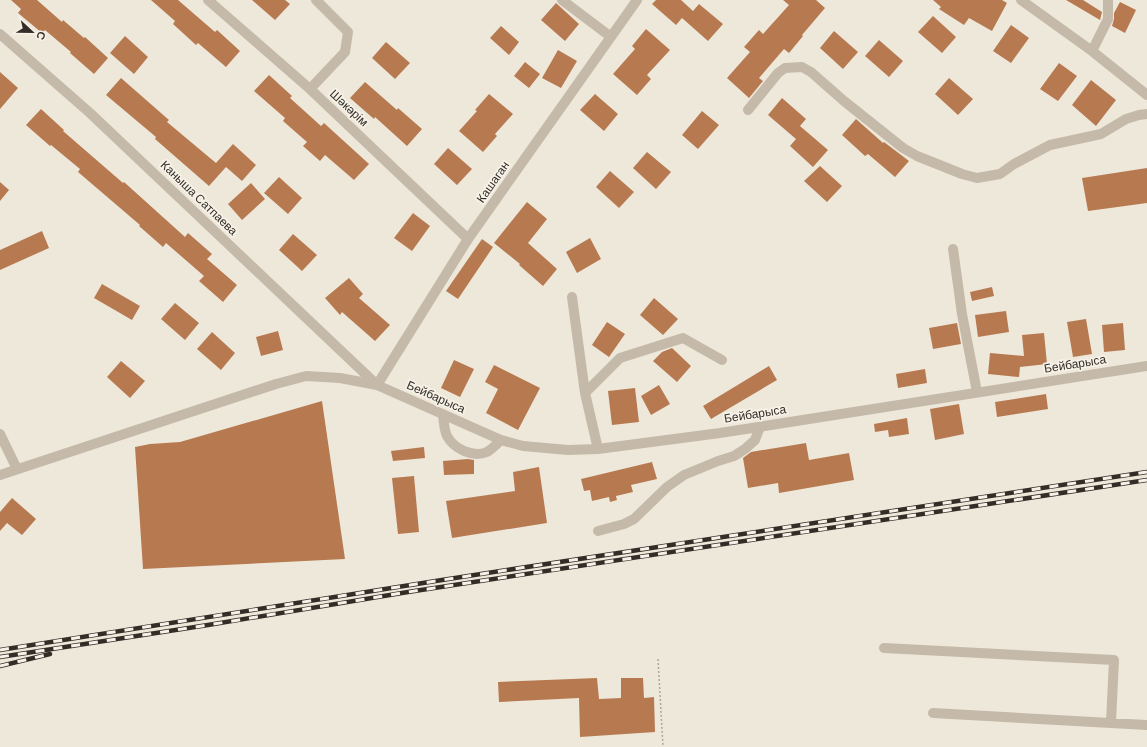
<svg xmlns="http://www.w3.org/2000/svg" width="1147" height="747" viewBox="0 0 1147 747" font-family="Barlow,sans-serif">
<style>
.building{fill:#b77a50}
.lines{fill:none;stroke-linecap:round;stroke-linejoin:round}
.path{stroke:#b0a493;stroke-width:1.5;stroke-dasharray:2 2;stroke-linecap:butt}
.minor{stroke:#c5baa9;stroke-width:10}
.rail-casing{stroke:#332d28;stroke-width:4.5}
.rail{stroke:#f6f2e7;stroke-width:3;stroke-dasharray:9;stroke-linecap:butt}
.labels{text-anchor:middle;stroke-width:3.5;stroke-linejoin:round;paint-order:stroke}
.street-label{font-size:12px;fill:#332d28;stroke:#f6f2e7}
</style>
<rect width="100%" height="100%" fill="#eee8db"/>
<path class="building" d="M11,0H37L62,22L63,20L84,38L85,37L108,58L94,74L70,53L71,52L45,30L42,33L18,13L21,9Z
M151,0H178L215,32L217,30L240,51L226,67L198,43L196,45L173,24L175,21Z
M252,0H285L290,4L275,20Z
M656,0H681L693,11L699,4L723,24L708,41L682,18L676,25L652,4Z
M783,0H816L825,8L802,35L803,36L789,53L784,49L759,78L763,81L749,98L727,78L750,52L744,47L759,30L763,34L789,5Z
M933,0H1002L1007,3L992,31L969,18L964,25L939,9L941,7Z
M1066,0H1083L1102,12L1100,20Z
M1120,2L1136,10L1125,33L1112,26L1114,19V13Z
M556,3L579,24L565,41L541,20Z
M933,16L956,37L942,53L918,32Z
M1011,25L1029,38L1011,63L993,51Z
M501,26L519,42L509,55L490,38Z
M646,29L670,50L647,75L651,79L637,95L613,74L635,49L632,46Z
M834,31L858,52L843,69L820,48Z
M125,36L148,57L134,74L110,53Z
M879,40L903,61L889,77L865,56Z
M386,42L410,63L395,79L372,58Z
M558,50L577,61L561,88L542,78Z
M525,62L540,74L529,88L514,76Z
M1059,63L1077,76L1058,101L1040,89Z
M0,72L18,88L0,109Z
M269,75L292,96L290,98L321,126L324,123L369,164L354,180L325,155L320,161L303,146L307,142L283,121L285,118L254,91Z
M121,78L169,120L167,122L216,163L233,144L256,165L242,181L226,167L209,186L155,139L156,137L106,95Z
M949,78L973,99L958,115L935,94Z
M1091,80L1116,100L1096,126L1072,105Z
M365,82L397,110L398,108L422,129L407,146L375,117L374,119L350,98Z
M489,94L513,114L495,134L497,136L483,152L459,131L477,111L475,110Z
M595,94L618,114L604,131L580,110Z
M782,98L806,119L800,126L828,150L813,167L790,146L796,139L768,115Z
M41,109L64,130L63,131L123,183L124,182L185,237L188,233L212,254L207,259L237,285L223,302L199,281L204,276L166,243L163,247L139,226L140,225L78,172L80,169L51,145L50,146L26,125Z
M702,111L719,125L698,149L682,135Z
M856,119L883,143L884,142L909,161L895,177L868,154L865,156L842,135Z
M448,148L472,169L457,185L434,164Z
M647,152L671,172L656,189L633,168Z
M820,166L842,186L827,202L804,181Z
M1147,168V203L1088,211L1082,178Z
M610,171L634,192L619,208L596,187Z
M279,177L302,198L288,214L264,193Z
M0,182L9,190L0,201Z
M251,183L265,199L242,220L228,204Z
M527,202L547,219L528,243L557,269L543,286L519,265L520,264L494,243Z
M413,213L430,226L412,251L394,238Z
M42,231L49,248L0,270V250Z
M293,234L317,255L302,271L279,250Z
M590,238L601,259L577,273L566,252Z
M482,239L493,247L458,299L446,291Z
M349,278L363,294L359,298L390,325L375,341L342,312L340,315L325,298Z
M102,284L140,306L132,320L94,298Z
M992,287L994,296L972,301L970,292Z
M654,298L678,319L663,335L640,315Z
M175,303L199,323L185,340L161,319Z
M1006,311L1009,332L978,337L975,315Z
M1086,319L1092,354L1073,357L1067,322Z
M607,322L625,334L609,357L592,345Z
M957,323L961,344L933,349L929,328Z
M1123,323L1125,350L1104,352L1102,325Z
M278,331L283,350L261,356L256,337Z
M212,332L235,353L221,370L197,349Z
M1044,333L1047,364L1020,367L1019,377L988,374L990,353L1024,356L1022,335Z
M672,348L691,366L677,382L653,361L662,352Z
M454,360L474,369L460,397L441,388Z
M121,361L145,381L130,398L107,377Z
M494,365L540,388L518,430L486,413L498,389L485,382Z
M769,366L777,380L711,419L703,406Z
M925,369L927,383L898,388L896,374Z
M659,385L670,404L651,415L641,396Z
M635,388L639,422L612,425L608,391Z
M1046,394L1048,409L997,417L995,402Z
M322,401L345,559L143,569L135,447L150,444L180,442Z
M959,404L964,434L935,440L930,409Z
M907,418L909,434L889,437L888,430L875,432L874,424Z
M806,443L809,460L849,453L854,480L779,493L778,483L748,488L743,458L751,452Z
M424,447L425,458L393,461L391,451Z
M468,459L474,460V474L444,475L443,461Z
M652,462L657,479L631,485L633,492L616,496L617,500L610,502L609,497L592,501L590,490L584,491L581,479Z
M539,467L547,523L452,538L446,501L515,491L513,472Z
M414,476L419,532L398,534L392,478Z
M12,498L36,519L22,535L7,523L0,531V512Z
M597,678L599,699L621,698V678H643L644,698L654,697L655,732L580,737L579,698L499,702L498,682Z"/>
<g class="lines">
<path class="path" d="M658,659L663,747"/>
<path class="minor" d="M208,0L310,89L468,239
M562,0L611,37
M1021,0L1092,51L1147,95
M0,34L90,113L377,385
M1092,51L1108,19V0
M310,89L345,52L348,32L316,0
M748,110L778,73L785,68L802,67L811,72L844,101L903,148L917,156L962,174L977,178L1000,174L1014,164L1050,145L1101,134L1126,119L1139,115L1147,114
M953,249L962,314L977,392
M572,297L585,393L598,449
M377,385L468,239L637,0
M585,393L620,358L683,338L722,360
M443,415C444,422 444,430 447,436C454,449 473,458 487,452C492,449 497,444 501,440
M0,434L17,469
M0,475L276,384L306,376L340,378L377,385L501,440L523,446L568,450L598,449L720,433L1147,366
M598,531L624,524L634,519L667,487L684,475L718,461L734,456L745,449L755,440L760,427
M884,648L1114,660L1111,722
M933,713L1147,725"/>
<g class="rail-casing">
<path id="rail" d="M0,650L442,580L1147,472
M0,657L208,625L408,592L1147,480
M0,666L50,654"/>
</g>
<use href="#rail" class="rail"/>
</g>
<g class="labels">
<g class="street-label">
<text transform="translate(349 108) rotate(43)" y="4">Шәкәрім</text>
<text transform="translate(493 182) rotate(-55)" y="4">Кашаган</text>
<text transform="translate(199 198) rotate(44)" y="4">Каныша Сатпаева</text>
<text transform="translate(1075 364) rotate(-9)" y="4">Бейбарыса</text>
<text transform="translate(436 397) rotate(24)" y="4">Бейбарыса</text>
<text transform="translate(755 414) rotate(-9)" y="4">Бейбарыса</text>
</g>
</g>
<g transform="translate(32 32) rotate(112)" stroke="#f6f2e7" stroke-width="3" paint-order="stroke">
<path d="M0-3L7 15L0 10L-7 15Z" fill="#332d28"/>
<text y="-6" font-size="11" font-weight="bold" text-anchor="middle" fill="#332d28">С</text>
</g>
</svg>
